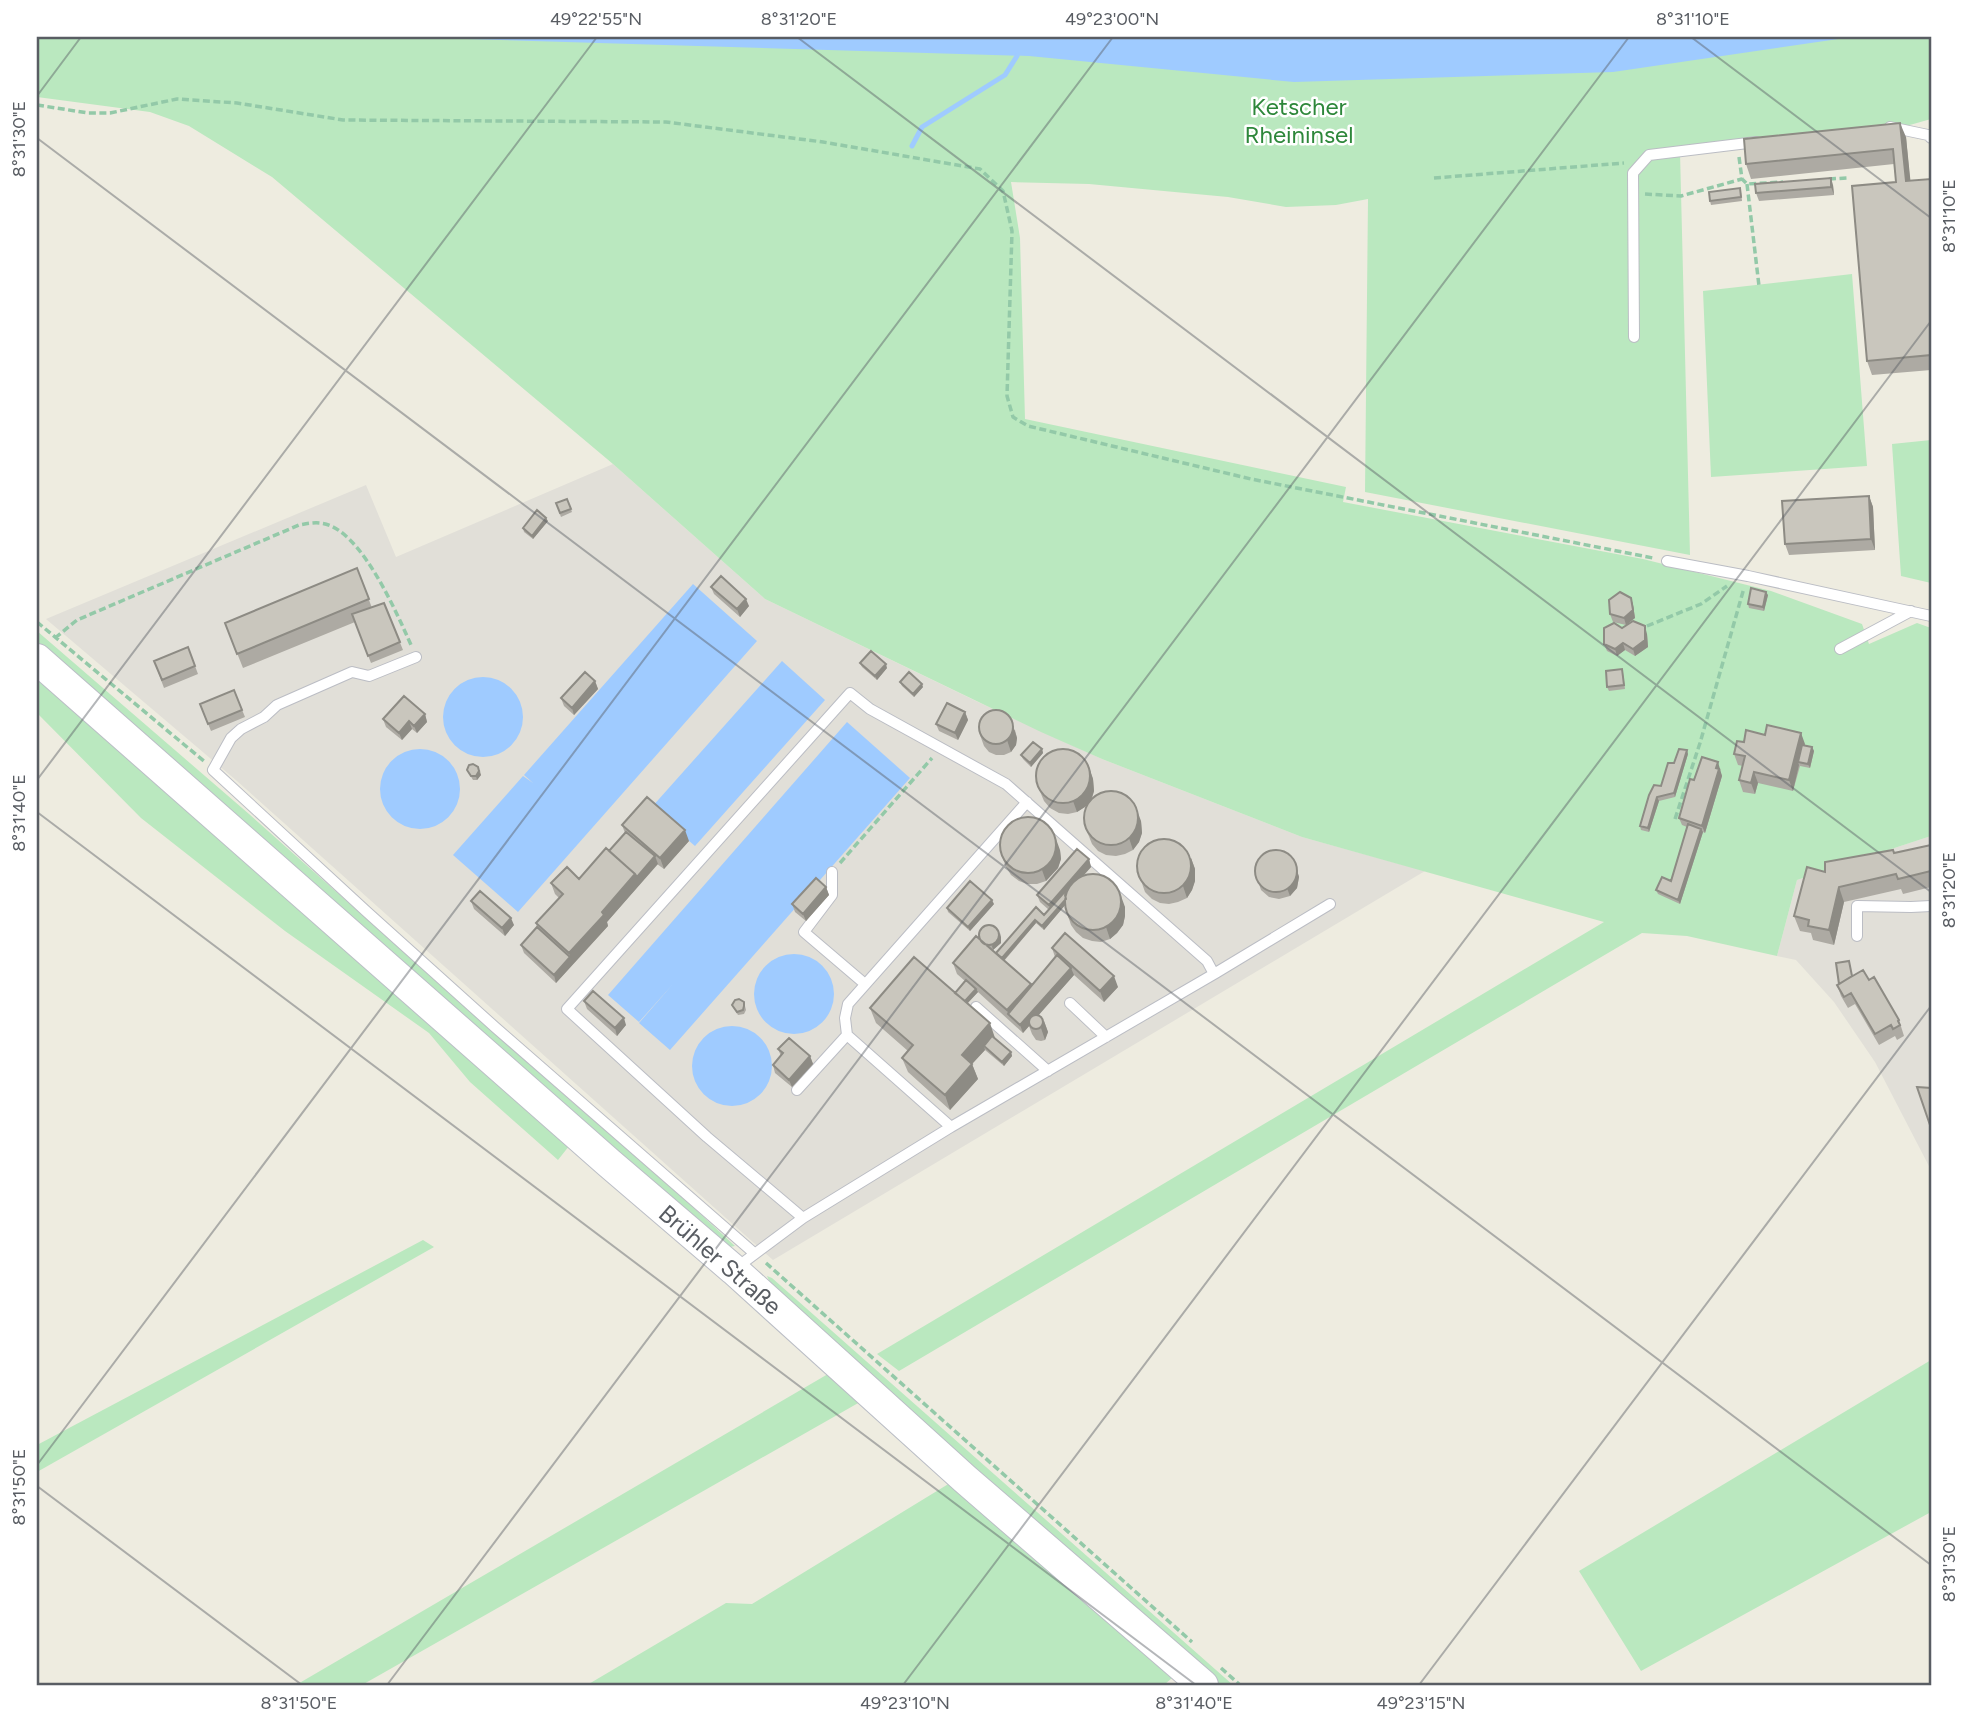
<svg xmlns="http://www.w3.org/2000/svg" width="1968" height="1722" viewBox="0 0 1968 1722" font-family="Figtree,sans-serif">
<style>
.industrial{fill:#e1dfd8}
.green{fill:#bae8bf}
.water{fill:#9fcbff}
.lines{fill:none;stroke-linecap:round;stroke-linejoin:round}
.stream{stroke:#9fcbff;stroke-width:5}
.lane-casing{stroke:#bbbdc4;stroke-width:12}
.secondary-casing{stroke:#bbbec6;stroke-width:32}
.path{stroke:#93c9a8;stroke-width:3.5;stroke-dasharray:7 3.5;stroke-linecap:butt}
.lane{stroke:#fff;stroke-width:10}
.secondary{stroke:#fff;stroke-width:30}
.wall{fill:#adaaa3}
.shaded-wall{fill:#8d8b84}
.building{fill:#c9c6bd;stroke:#8d8b84;stroke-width:2}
.ticks{fill:none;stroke:#595d63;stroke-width:2;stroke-opacity:0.45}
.labels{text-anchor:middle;stroke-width:5;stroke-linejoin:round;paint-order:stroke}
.park-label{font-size:24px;fill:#2d873a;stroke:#fff}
.street-label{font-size:24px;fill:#595d63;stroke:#fff}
.neatline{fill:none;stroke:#595d63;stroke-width:2.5}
.ticks-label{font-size:18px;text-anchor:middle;fill:#595d63}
</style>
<rect width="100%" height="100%" fill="#eeece0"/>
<path class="industrial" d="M613,464L765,599L978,702L1102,759L1302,837L1425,871L773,1260L237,781L46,619L366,485L396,557Z
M1931,836V1170L1875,1062L1834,1002L1796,960L1777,956L1797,880Z"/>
<path class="green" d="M37,37H1931V119C1851,143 1764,149 1680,152L1690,555L1365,492L1368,199L1336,205L1286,207L1228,197L1089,184L1011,182L1020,238L1025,419L1346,487L1343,502L1643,559L1771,591L1862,624L1869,644L1917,623L1931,628V836L1797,880L1777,956L1687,936L1642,933L899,1371L877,1354L1604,922L1302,837L1102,759L1041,732L765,599L613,464L272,177L189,126L150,112L37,97Z
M1852,274L1867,466L1711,477L1703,291Z
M1931,440V583L1901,576L1892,444Z
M37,631L249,814L571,1101L656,1173L735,1246L729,1247L37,648Z
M37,669L573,1141L558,1160L470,1082L429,1033L285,931L141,818L37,713Z
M423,1240L434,1247L37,1472V1445Z
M767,1276L772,1278L1233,1685H1213L773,1290Z
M1931,1360V1512L1641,1671L1579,1571Z
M828,1374L860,1402L362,1685H296Z
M950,1483L1172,1678L1164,1685H587L726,1603L752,1604Z"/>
<path class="water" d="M398,37H1852L1613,72L1294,82L1029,56Z
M693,584L757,641L518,912L453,855L523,776L533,783L524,775Z
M782,661L825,700L695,846L651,808Z
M443 717a40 40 0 1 1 80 0a40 40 0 1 1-80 0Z
M847,722L910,778L670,1050L639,1023L673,984L639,1022L608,995Z
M380 789a40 40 0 1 1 80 0a40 40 0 1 1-80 0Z
M754 994a40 40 0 1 1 80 0a40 40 0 1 1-80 0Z
M692 1066a40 40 0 1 1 80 0a40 40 0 1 1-80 0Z"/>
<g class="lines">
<path class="stream" d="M912,146L922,127L1005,75L1017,56"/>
<g class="lane-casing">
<path id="lane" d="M1890,127L1928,135L1931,138
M1634,337L1633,173L1649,155L1756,142
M1667,561L1748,576L1931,616
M1840,649L1911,611
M416,657L369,676L352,672L277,705L264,717L241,729L231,738L213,770L367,912L496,1028L754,1253
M832,872V895L804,932L865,984
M1857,936V906L1911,907L1931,906
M1214,974L1330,904
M1070,1003L1106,1037
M976,1007L1048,1071
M797,1090L847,1035
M951,1127L847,1035L845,1018L848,1004L1027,802
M736,1268L803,1218L951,1127L1214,974L1207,961L1006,784L870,709L850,693L567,1009L707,1137L803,1218"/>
</g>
<g class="secondary-casing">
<path id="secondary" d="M37,659L609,1163L734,1270L965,1479L1203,1685"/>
</g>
<path class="path" d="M37,105L88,113H110L177,99L237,103L343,120L666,122L823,142L980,169L1003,191L1012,231L1007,396L1013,417L1028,426L1251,479L1653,558
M1739,157L1742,179L1747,184L1783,182
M1434,178L1624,163
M1829,179L1847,178
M1747,184L1759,286
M1645,194L1681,196L1742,179
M37,622L205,762
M1647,626L1701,604L1727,586
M55,638L77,620L299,525C310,523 320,521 331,526C365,541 396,611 411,645
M1675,819L1700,743L1744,588
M840,863L932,758
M766,1263L1192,1642
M1221,1668L1240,1685"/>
<use href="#lane" class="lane"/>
<use href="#secondary" class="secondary"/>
</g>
<path class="wall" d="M1906,137L1910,181L1931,179V370L1872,375L1867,361L1896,182L1894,164L1751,179L1746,164Z
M1833,185L1834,195L1759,201L1756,193Z
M1741,192L1742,201L1711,205L1710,201Z
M1869,496L1873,507L1875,550L1789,555L1785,544Z
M567,499L572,512L561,517L556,503Z
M548,521L533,539L524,532L523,528Z
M357,568L372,608L384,603L403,650L371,663L355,622L243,668L225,623Z
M711,587L749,606L740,617L714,594Z
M1768,595L1764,611L1749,608L1748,604Z
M1631,598L1633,605L1635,618L1626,625L1613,622L1610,614Z
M1622,628L1647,634L1648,647L1635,656L1625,650L1617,656L1607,651L1604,644Z
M188,647L198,674L164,688L154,661Z
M860,663L887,668L877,680L862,667Z
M1623,673L1625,689L1609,691L1607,687Z
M595,681L598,689L574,715L564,706L561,698Z
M900,682L923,687L914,697L902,686Z
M234,690L245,717L211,731L200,704Z
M965,712L968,720L958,740L939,731L936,724Z
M425,714L427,722L417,733L412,729L402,740L386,727L383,719Z
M1015,730L1017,738L1016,745L1011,752L1004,755H996L989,752L984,746L980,735Z
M1801,733L1804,745L1812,747L1814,751L1810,768L1800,766L1793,791L1758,783L1755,794L1743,792L1739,780L1743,766L1738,765L1734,754L1744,742L1765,735Z
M1042,749L1043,753L1031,767L1023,759L1021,755Z
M1688,754L1675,797L1659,801L1649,832L1641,830L1640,826L1674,763Z
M1089,767L1093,779L1094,791L1092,799L1141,821L1142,833L1139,842L1133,850L1125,854L1116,856L1106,855L1098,851L1092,844L1084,824L1086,806L1077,812L1068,814L1059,813L1050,808L1044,801L1036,782Z
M1721,769L1720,771L1722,776L1705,833L1703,832L1680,904L1658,894L1656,890L1671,881L1687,827L1682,825L1679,818L1694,780Z
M467,770H480L481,775L477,780H473Z
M622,825L689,841L664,869L657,864L607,922L608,926L556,983L524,953L521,945L537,927L536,923L559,898L555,894L551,883L579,879L609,850L625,833Z
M1931,845V887L1903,894L1901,889L1844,902L1834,945L1813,940L1811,933L1800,931L1794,916L1825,872L1894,853Z
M1060,850L1061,859L1058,868L1046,881L1037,884H1027L1019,881L1011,875L1006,867L1002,856Z
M1191,858L1195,869V881L1192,890L1187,898L1178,902L1169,904L1160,903L1152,899L1145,892L1138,872Z
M1089,859L1091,867L1084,875L1125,907V916L1123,925L1117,933L1110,939L1101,942L1092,941L1083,938L1076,932L1071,925L1067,913L1066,904L1044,930L1036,923L1004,961L1031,984V986L1055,957L1052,948L1118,987L1104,1002L1074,975L1038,1015L1044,1021L1048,1032L1045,1040L1041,1041L1036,1040L1032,1034L1029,1026L1023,1033L978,992L967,1004L995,1039L1011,1052L1012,1056L1004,1066L985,1050L972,1064L978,1079L950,1110L908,1072L902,1058L908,1051L876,1023L870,1008L955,993L965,981L957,974L953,963L1001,937V943L993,950H992L996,953L1036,907L1044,915L1049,910L1040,902L1037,895Z
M1293,859L1299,877L1297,888L1290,896L1279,899L1269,897L1261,890L1255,872Z
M826,887L829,895L806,921L795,912L792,904Z
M471,901L514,925L505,936L474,909Z
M994,904L970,931L948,912L947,908Z
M1849,961L1852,976L1869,980L1899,1020L1904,1036L1897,1040L1895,1036L1879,1045L1855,1004L1848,1008L1841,996L1837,985L1839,984Z
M584,1001L626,1025L617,1036L587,1009Z
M732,1005L745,1006L746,1010L744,1014L738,1015Z
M778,1049L810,1056L813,1064L792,1087L775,1073L773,1065L781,1056Z"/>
<path class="shaded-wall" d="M1900,123L1906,137L1912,196L1906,181Z
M1831,178L1833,185L1834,195L1831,187Z
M1869,496L1873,507L1875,550L1871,539Z
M546,518L548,521L533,539L532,536Z
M1766,592L1768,595L1764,611L1763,607Z
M1631,598L1633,605L1635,618L1626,625L1624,618Z
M746,599L749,606L740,617L737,609Z
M1645,626L1647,634L1648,647L1635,656L1633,649Z
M1623,643L1625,650L1617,656L1615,649Z
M886,664L887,668L877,680L875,676Z
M595,681L598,689L574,715L572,708Z
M922,684L923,687L914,697L913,694Z
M965,712L968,720L958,740L955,733Z
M425,714L427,722L417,733L414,726Z
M1011,719L1017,738L1016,745L1011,752L1007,740Z
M409,721L412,729L402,740L399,733Z
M1801,733L1805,744L1800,762H1798L1799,765L1793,791L1789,780Z
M1812,747L1814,751L1810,768L1808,764Z
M1042,749L1043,753L1031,767L1030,763Z
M1687,750L1688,754L1675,797L1674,793Z
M1718,762L1722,776L1705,833L1702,826Z
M1089,767L1093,779L1094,791L1091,800L1085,807L1077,812L1073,801Z
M479,771L481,775L477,780L476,776Z
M1754,772L1758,783L1755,794L1751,783Z
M1657,797L1659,801L1649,832L1648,828Z
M1137,810L1141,821L1142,833L1139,842L1133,850L1129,838Z
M1701,829L1703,832L1680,904L1678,900Z
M685,830L689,841L664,869L660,858Z
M1056,839L1060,850L1061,859L1058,868L1046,881L1042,870Z
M655,856L658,864L607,922L608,926L556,983L554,975L570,957L569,953L602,912L635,874Z
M1191,858L1195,869V881L1192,890L1187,898L1183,886Z
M1089,859L1091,867L1051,912L1049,905Z
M1297,870L1299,877L1297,888L1290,896L1287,888Z
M826,887L829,895L806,921L803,914Z
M1839,887L1844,902L1834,945L1829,930Z
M1075,888L1077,891L1044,930L1042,926Z
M1121,896L1125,907V916L1123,925L1117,933L1110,939L1106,927Z
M992,900L994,904L970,931L968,927Z
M511,918L514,925L505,936L502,928Z
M1035,920L1036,923L1000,965L999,961Z
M1000,933L1001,937V943L993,950L992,946Z
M1071,968L1074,975L1023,1033L1020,1025Z
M1114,976L1118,987L1104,1002L1100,991Z
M1031,984L1035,995L1008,1014L1007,1010Z
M976,989L978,992L962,1009L961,1005Z
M624,1018L626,1025L617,1036L615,1028Z
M1044,1021L1048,1032L1045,1040L1041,1028Z
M990,1023L995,1038L986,1048L984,1046L985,1050L972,1064L978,1079L950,1110L945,1095L962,1055Z
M1011,1052L1012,1056L1004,1066L1002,1062Z
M810,1056L813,1064L792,1087L789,1080Z"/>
<path class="building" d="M1900,123L1906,181L1931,179V355L1867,361L1852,186L1896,182L1893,149L1746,164L1744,139Z
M1831,178V187L1756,193L1755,184Z
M1740,188L1741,197L1710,201L1709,192Z
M1869,496L1871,539L1785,544L1782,501Z
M567,499L571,509L560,513L556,503Z
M537,510L546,518L532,536L523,528Z
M357,568L369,599L237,654L225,623Z
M721,576L746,599L737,609L711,587Z
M1751,588L1766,592L1763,607L1748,604Z
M1620,592L1631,598L1633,610L1624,618L1610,614L1609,600Z
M384,603L400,642L368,656L352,614Z
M1633,621L1645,626V640L1633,649L1623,643L1615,649L1604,644V628L1614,623L1622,628Z
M188,647L195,666L162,680L154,661Z
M871,651L886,664L875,676L860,663Z
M1622,669L1624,685L1607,687L1606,671Z
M585,672L595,681L572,708L561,698Z
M909,672L922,684L913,694L900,682Z
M234,690L242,710L208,724L200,704Z
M404,696L425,714L414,726L409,721L399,733L383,719Z
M947,703L965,712L955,733L936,724Z
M979 727a17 17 0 1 1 34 0a17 17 0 1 1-34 0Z
M1767,725L1801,733L1789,780L1754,772L1751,783L1739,780L1745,756L1734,754L1737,741L1744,742L1746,730L1765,735Z
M1033,742L1042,749L1030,763L1021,755Z
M1802,745L1812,747L1808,764L1798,762Z
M1036 776a27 27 0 1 1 54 0a27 27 0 1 1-54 0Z
M1679,749L1687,750L1674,793L1657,797L1648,828L1640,826L1649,795L1654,785L1661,786L1668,763H1674Z
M1702,757L1718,762L1716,768L1719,769L1702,826L1679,818L1690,779L1694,780Z
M473,764L478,767L479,771L476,776H471L467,770L469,765Z
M1084 818a27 27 0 1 1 54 0a27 27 0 1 1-54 0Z
M647,797L685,830L660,858L622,825Z
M1000 845a28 28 0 1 1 56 0a28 28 0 1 1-56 0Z
M1688,824L1701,829L1678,900L1656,890L1662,877L1671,881Z
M626,832L655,856L637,877L635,874L609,851Z
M1137 866a27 27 0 1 1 54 0a27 27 0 1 1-54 0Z
M1931,845V871L1898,879L1896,874L1839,887L1829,930L1808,926L1809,920L1794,916L1807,867L1825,872V862L1893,850L1894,853Z
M606,848L635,874L602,912L604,915L569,953L536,923L563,894L551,883L567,867L579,879Z
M1077,849L1089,859L1049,905L1037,895Z
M1255 871a21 21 0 1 1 42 0a21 21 0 1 1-42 0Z
M1065 902a28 28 0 1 1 56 0a28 28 0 1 1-56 0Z
M816,878L826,887L803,914L792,904Z
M970,881L992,900L968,927L947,908Z
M1069,887L1065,895L1066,899L1042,926L1035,920L1002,958L996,953L1036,907L1044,915Z
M480,891L511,918L502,928L471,901Z
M979 935a10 10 0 1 1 20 0a10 10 0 1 1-20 0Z
M537,927L570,957L554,975L521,945Z
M1065,933L1114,976L1100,991L1052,948Z
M976,936L1031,984L1007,1010L953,963Z
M1057,955L1071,968L1020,1025L1008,1014Z
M914,957L990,1023L962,1055L972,1064L945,1095L902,1058L913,1045L870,1008Z
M1849,961L1852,976L1839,984L1836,963Z
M1863,970L1869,980L1874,977L1899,1020L1898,1021L1900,1025L1893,1029L1891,1025L1875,1034L1851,993L1844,997L1837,985Z
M966,980L976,989L965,1001L955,993Z
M593,991L624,1018L615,1028L584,1001Z
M739,999L744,1002V1006L743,1010L737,1012L732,1005L735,1000Z
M1029 1022a7 7 0 1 1 14 0a7 7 0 1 1-14 0Z
M992,1036L1011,1052L1002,1062L984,1046Z
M789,1038L810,1056L789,1080L773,1065L783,1053L778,1049Z
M1917,1087L1931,1088V1128Z"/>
<path class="ticks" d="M797,37L1931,892M1691,37L1931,218M37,96L81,37M37,138L1931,1565M37,780L597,37M37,812L1196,1685M37,1465L1113,37M37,1486L302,1685M387,1685L1629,37M903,1685L1931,321M1419,1685L1931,1006"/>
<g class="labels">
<g class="park-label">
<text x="1299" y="115">Ketscher<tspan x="1299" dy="28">Rheininsel</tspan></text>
</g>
<g class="street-label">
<text transform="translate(720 1260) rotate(41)" y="8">Brühler Straße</text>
</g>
</g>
<rect width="1968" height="1722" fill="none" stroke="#ffffff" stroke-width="77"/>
<rect x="38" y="38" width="1892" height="1646" class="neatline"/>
<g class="ticks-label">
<text x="596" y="25">49°22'55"N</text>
<text x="799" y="25">8°31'20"E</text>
<text x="1112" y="25">49°23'00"N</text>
<text x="1693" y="25">8°31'10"E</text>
<text transform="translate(19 139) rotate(-90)" y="6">8°31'30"E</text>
<text transform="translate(1949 216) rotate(-90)" y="6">8°31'10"E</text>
<text transform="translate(19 813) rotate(-90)" y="6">8°31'40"E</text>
<text transform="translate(1949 890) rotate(-90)" y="6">8°31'20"E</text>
<text transform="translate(19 1487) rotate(-90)" y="6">8°31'50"E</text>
<text transform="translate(1949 1564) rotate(-90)" y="6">8°31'30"E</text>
<text x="299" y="1709">8°31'50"E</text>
<text x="905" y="1709">49°23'10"N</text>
<text x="1194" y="1709">8°31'40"E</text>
<text x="1421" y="1709">49°23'15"N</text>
</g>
</svg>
